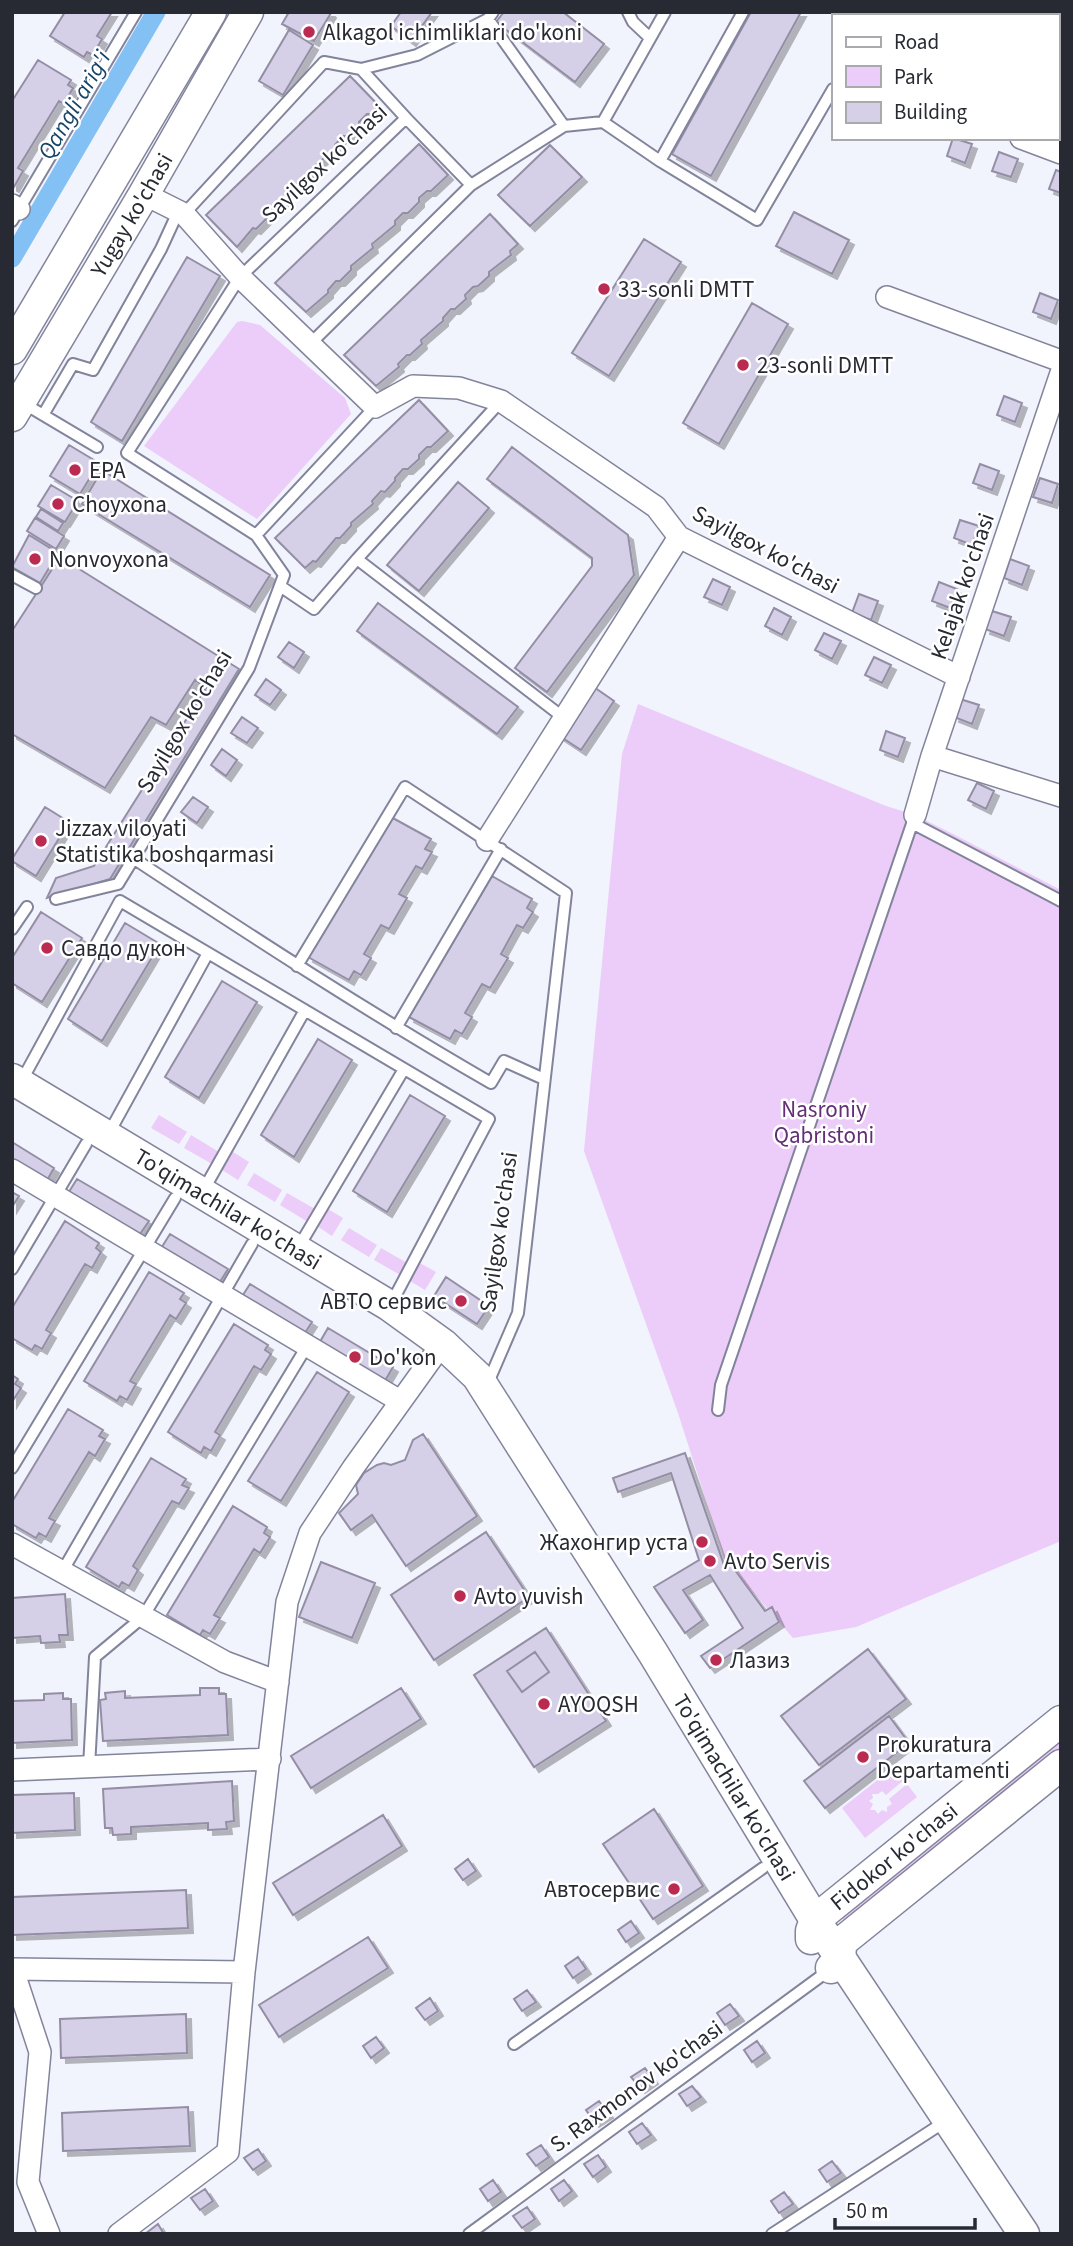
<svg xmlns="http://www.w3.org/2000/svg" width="1073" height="2246" viewBox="0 0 1073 2246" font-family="'Source Sans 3',sans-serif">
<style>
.green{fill:#ecccf8}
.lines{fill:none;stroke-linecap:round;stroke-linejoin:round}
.canal{stroke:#83c1f4;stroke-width:19}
.building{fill:#d6cfe8;stroke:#948ea5;stroke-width:2;filter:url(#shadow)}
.lane-casing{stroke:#82849b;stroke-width:14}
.street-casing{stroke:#82849b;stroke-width:24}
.secondary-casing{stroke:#82849b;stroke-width:33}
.lane{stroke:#fff;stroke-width:10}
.street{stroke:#fff;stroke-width:21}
.secondary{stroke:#fff;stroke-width:30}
.poi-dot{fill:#ba2a51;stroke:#fff;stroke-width:2.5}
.labels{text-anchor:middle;stroke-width:5;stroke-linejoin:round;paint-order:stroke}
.poi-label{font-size:23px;fill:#282a33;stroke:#fff;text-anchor:start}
.street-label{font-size:23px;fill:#282a33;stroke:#fff}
.park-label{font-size:23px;fill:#632e76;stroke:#fff}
.water-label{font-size:24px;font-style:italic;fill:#154466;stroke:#fff}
</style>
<defs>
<filter id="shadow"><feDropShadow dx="5" dy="5" stdDeviation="0" flood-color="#0004"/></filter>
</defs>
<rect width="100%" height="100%" fill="#f1f3fd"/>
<path class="green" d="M242,321L260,325L345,398L351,414L257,519L144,446L237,322Z
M638,704L886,806L915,815L953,834L1061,890V1541L856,1627L793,1638L725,1560L678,1413L584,1151L622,754Z
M159,1115L187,1132L179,1144L151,1128Z
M191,1135L219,1152L212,1164L184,1148Z
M233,1152L249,1162L238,1180L222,1170Z
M254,1173L282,1190L275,1202L247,1185Z
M287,1193L315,1209L308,1222L280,1205Z
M328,1209L343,1218L332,1236L317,1226Z
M349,1228L377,1245L369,1257L341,1240Z
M381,1248L409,1264L402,1276L374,1260Z
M420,1263L436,1272L425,1290L410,1281Z
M1061,1736V1751L846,1923L841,1917Z
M894,1767L904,1780L886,1795L882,1791L878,1794H872L873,1798L869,1801L873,1804L870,1810H875L878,1814L882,1810L887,1812V1807L892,1804L889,1799L907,1784L917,1797L865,1838L842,1808Z"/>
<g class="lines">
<path class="canal" d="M12,258L156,12"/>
</g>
<path class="building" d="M65,12H112L97,36L102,39L93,55L87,52L84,57L50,36Z
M289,12H330L331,13L314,41L282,24Z
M401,12H432L411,41L391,26Z
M504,12H563L604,44L575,82L496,22Z
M751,12H801L711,176L672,154Z
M289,30L313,45L283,95L259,81Z
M38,60L71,80L68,85L73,88L64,104L59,101L18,168L23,171L14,187L12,186V101Z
M350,76L379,106L371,114H367L359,122V126L347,136H343L335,145V149L312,168L313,171L302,182H298L280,205H276L268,214V217L256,229L253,228L237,247L206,215Z
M953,138L972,144L965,163L947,156Z
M419,144L448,175L431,191H427L419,198V202L408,213H403L395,221V225L372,244L373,248L351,266V270L340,281H336L328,290V293L306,312L275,283Z
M550,145L582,177L530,226L498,195Z
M999,152L1018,159L1011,177L992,171Z
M1056,170L1061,172V193L1049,189Z
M794,212L849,240L832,274L776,246Z
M490,214L518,244L510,251L511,255L489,272V276L478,286L473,287L465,295L466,299L455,309H451L443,318V321L421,340L422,344L410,355H407L398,364L399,367L376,386L344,355Z
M644,239L681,262L609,376L572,353Z
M187,257L220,276L122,441L91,422Z
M1040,293L1058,300L1051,319L1033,312Z
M752,303L788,324L719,444L683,423Z
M1004,396L1022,403L1015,422L997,415Z
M419,400L448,431L431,447H427L419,455V459L408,469H403L395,478V481L385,492L381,491L372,501L373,504L351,523V526L340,538H336L316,562L313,561L305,568L275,538Z
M69,445L99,463L80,494L50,476Z
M512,447L628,535L634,575L547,692L515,668L592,566V558L487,479Z
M980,464L999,471L992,490L973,483Z
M102,470L270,575L250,607L82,504Z
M1040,478L1058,484L1052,503L1033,497Z
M458,482L489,508L419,591L387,565Z
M51,485L78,501L65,522L38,506Z
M41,509L63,523L58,531L36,517Z
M35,518L64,536L56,549L27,531Z
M960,520L979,526L972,545L954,538Z
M29,535L58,553L40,583L12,567Z
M60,557L239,669L110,879L47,898L56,878L94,866L206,688L195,680L166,725L151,717L105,788L12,734V631Z
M1010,559L1029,566L1022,585L1004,578Z
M713,579L730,587L722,605L704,597Z
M939,582L957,589L950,608L932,601Z
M859,594L878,601L871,620L852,613Z
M378,603L518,707L497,734L357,631Z
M774,608L791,617L782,635L765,626Z
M992,611L1011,617L1004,636L985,629Z
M824,633L841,641L832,659L815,650Z
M289,642L304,652L294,668L278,657Z
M874,657L891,665L882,683L865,675Z
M266,679L281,690L270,705L255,695Z
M591,685L614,701L581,750L558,735Z
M960,699L979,705L972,724L954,717Z
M242,717L258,728L247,743L231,733Z
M886,731L905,738L898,757L880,750Z
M222,749L237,760L226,776L211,765Z
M977,783L994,791L986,809L968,800Z
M193,797L208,807L197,823L181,812Z
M45,807L69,822L36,876L12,861V859Z
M391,817L431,839L425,849L432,852L422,869L416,866L399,894L407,898L389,929L381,925L364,954L371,958L361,975L354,971L349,980L308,957Z
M492,876L532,899L527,908L533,912L523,928L517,925L501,954L508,958L490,988L482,984L465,1013L472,1017L462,1034L455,1030L450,1039L409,1017Z
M41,912L82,938L42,1002L12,983V958Z
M125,923L160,944L102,1041L68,1019Z
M222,981L257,1002L199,1098L165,1077Z
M318,1039L352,1060L294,1157L261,1135Z
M410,1095L445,1116L387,1212L353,1191Z
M12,1142L54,1168L45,1184L12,1163Z
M77,1179L149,1221L138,1237L67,1195Z
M12,1192L19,1196L12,1207Z
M65,1221L99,1243L96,1248L101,1252L92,1268L85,1264L46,1330L51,1333L42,1349L35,1345L32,1350L12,1338V1308Z
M170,1234L228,1269L218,1285L160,1250Z
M149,1272L184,1293L180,1299L186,1303L176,1319L170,1315L130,1381L136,1384L127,1400L120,1396L117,1401L84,1381Z
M446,1277L489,1306L477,1324L434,1296Z
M250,1284L312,1322L303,1336L241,1298Z
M234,1324L268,1345L265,1350L271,1354L261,1370L254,1366L215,1432L220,1435L211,1451L204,1447L201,1453L168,1432Z
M328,1328L393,1367L382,1386L317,1347Z
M317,1372L349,1392L281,1501L248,1481Z
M12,1375L18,1379L15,1384L21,1388L12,1402Z
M68,1409L103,1430L99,1436L105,1439L95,1456L89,1452L49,1518L55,1521L46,1537L39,1533L36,1538L12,1524V1502Z
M423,1434L477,1516L406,1566L372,1515L351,1530L339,1513L358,1494L356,1485L364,1473L377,1465L384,1463L391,1465L405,1460L413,1440Z
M685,1453L724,1565L729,1562L765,1611L772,1607L779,1622L710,1668L701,1656L743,1628L710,1575L683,1590L703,1620L685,1633L654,1587L699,1560L671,1473L618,1492L613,1478Z
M151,1458L186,1479L182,1485L189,1488L179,1504L172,1501L133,1566L138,1570L129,1586L122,1582L119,1587L86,1567Z
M233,1506L267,1527L264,1533L270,1537L260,1553L254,1549L214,1615L220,1618L210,1634L203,1630L200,1635L167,1615Z
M486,1532L529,1597L434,1660L391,1595Z
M321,1562L375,1583L352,1638L299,1617Z
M65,1594L68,1635H59L60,1642L41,1643L40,1636L12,1638V1598Z
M546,1628L606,1721L534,1767L474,1675Z
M868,1649L906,1699L819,1765L781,1716Z
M535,1652L549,1672L522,1692L507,1671Z
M200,1688H219V1694H226L228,1735L103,1741L100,1700L106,1699L105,1693L125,1691V1698L200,1695Z
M401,1688L421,1719L311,1788L291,1756Z
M63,1693V1699H71L72,1740L12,1743V1701L44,1700V1694Z
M889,1716L909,1743L825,1808L804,1781Z
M232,1781L234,1821L226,1822L227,1829L208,1830V1823L131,1827V1834L113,1835L112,1828H105L103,1789Z
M74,1793L75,1830L12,1833V1795Z
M654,1809L703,1886L653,1919L603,1844Z
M383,1815L402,1846L293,1915L273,1883Z
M468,1859L476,1871L463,1880L455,1869Z
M186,1890L188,1928L12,1935V1897Z
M631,1921L639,1933L626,1942L618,1930Z
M368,1937L388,1968L279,2037L259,2005Z
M578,1957L586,1969L573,1978L565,1966Z
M527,1990L536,2002L522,2011L514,1999Z
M430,1998L438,2011L425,2020L416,2008Z
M730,2004L739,2016L725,2025L717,2013Z
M186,2014L187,2053L61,2058L60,2019Z
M376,2037L384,2048L371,2058L363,2046Z
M757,2041L765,2053L752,2062L744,2050Z
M645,2068L653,2079L640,2088L631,2077Z
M692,2086L701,2097L687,2106L679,2094Z
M599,2101L608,2113L594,2122L586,2110Z
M188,2107L190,2146L63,2151L62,2113Z
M642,2123L651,2135L637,2144L629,2132Z
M541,2145L549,2157L536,2166L527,2154Z
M258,2149L266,2161L253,2170L244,2158Z
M598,2155L606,2167L593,2177L584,2164Z
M832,2161L841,2173L827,2182L819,2170Z
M493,2180L501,2192L488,2201L480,2189Z
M564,2180L572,2191L559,2201L551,2189Z
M205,2189L213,2201L200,2210L191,2198Z
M784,2192L793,2204L779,2213L771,2201Z
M527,2207L535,2219L522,2228L513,2216Z
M158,2224L164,2234H145Z"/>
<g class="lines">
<g class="lane-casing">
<path id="lane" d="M628,12L633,22L650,38
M850,12L857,16
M871,16L872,12
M488,19L564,126
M361,69L406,118
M603,122L665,12
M660,161L757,220L833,89
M184,214L324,62L361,69L417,55L488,19L493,12
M12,221L136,12
M310,344L471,185L564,126L603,122L660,161L743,12
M501,401L357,559L564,718
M23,403L97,447
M375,407L256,535L127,453L240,277L406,118L471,185
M43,415L73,364L93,370L161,249L178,212
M12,575L36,588
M280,586L314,609L357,559
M912,823L1061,901
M133,858C251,936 368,1012 491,1083L504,1061L544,1079
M56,899L118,884L249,668L284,575L256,535
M12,929L27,907
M297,966L405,787L566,893L518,1313L487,1385
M396,1028L501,849
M21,1082L120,901L489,1119L391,1304
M109,1133L208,953
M203,1191L305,1010
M298,1248L404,1069
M12,1269L86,1144
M718,1410L721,1385L915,815
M12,1468L175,1198
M62,1572L252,1244
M89,1767L95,1657L143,1617L307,1346
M514,2044L763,1868
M469,2234L828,1971
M772,2234L946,2121"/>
</g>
<g class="street-casing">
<path id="street" d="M1021,138L1061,153
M144,194L184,214L240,277L375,407L413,386L459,388L501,401L656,507L679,537L959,677
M12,205L19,209
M887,297L1061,361
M932,756L1061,796
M915,815L932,756L1061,373
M487,840L679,537
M12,1170L400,1401
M12,1544L225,1662L278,1682
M12,1770L270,1759
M12,1969L244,1972
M13,1970L40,2052L28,2182L49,2234
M119,2234L228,2152L244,1972L287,1602L310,1533L353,1468L442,1344"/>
</g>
<g class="secondary-casing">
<g id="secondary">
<path d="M12,349L211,12"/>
<path id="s1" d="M12,416L144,194L248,12"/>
<path id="s2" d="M12,1079L390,1306L444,1345L477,1376L653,1653L815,1920L1024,2234"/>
<path id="s3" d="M811,1939V1931L815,1920L1061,1721"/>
<path d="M831,1968L840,1958L841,1947L843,1941L1061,1765"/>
</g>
</g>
<use href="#lane" class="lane"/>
<use href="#street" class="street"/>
<use href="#secondary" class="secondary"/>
</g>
<g class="poi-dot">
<circle cx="309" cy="32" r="7"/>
<circle cx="604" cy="289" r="7"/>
<circle cx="743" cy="365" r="7"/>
<circle cx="75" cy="470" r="7"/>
<circle cx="58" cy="504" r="7"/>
<circle cx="35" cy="559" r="7"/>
<circle cx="41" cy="841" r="7"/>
<circle cx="47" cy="948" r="7"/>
<circle cx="461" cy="1301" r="7"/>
<circle cx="355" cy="1357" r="7"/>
<circle cx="702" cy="1542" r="7"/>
<circle cx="710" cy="1561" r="7"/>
<circle cx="460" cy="1596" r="7"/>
<circle cx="716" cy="1660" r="7"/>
<circle cx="544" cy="1704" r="7"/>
<circle cx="863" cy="1757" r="7"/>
<circle cx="674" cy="1889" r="7"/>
</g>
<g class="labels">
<g class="poi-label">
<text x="323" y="40">Alkagol ichimliklari do'koni</text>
<text x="618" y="297">33-sonli DMTT</text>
<text x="757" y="373">23-sonli DMTT</text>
<text x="89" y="478">EPA</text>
<text x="72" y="512">Choyxona</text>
<text x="49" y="567">Nonvoyxona</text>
<text x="55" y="836">Jizzax viloyati<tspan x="55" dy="26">Statistika boshqarmasi</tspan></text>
<text x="61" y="956">Cавдо дукон</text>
<text x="447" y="1309" text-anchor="end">АВТО сервис</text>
<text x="369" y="1365">Do'kon</text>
<text x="688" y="1550" text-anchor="end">Жахонгир уста</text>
<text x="724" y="1569">Avto Servis</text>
<text x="474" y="1604">Avto yuvish</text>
<text x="730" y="1668">Лазиз</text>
<text x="558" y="1712">AYOQSH</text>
<text x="877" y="1752">Prokuratura<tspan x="877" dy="26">Departamenti</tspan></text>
<text x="660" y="1897" text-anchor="end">Автосервис</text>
</g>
<g class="street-label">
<text transform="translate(324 163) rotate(-43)" y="8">Sayilgox ko'chasi</text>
<text dy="8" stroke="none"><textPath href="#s1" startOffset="234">Yugay ko'chasi</textPath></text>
<text transform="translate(766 549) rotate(28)" y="8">Sayilgox ko'chasi</text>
<text transform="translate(962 586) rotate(-71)" y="8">Kelajak ko'chasi</text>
<text transform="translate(184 721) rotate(-59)" y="8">Sayilgox ko'chasi</text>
<text dy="8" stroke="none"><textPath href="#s2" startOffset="252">To'qimachilar ko'chasi</textPath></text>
<text transform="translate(498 1232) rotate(-82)" y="8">Sayilgox ko'chasi</text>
<text dy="8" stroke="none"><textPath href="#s2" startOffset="1038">To'qimachilar ko'chasi</textPath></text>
<text dy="8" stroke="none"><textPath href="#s3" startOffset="121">Fidokor ko'chasi</textPath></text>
<text transform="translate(636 2086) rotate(-36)" y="8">S. Raxmonov ko'chasi</text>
</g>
<g class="park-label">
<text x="824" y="1117">Nasroniy<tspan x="824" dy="26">Qabristoni</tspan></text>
</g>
<g class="water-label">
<text transform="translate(74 105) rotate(-60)" y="8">Qangli arig'i</text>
</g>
</g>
<rect width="1073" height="2246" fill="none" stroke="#282a33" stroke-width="28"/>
<rect x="832" y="14" width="228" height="126" fill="#ffffff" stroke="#a9aaad" stroke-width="2"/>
<rect x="846" y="37" width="35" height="10" fill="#ffffff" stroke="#a9aaad" stroke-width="2"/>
<text x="894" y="49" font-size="21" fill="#282a33">Road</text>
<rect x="846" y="66" width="35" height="21" fill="#ecccf8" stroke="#a9aaad" stroke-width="2"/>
<text x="894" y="84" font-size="21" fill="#282a33">Park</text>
<rect x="846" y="102" width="35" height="21" fill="#d6cfe8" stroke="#a9aaad" stroke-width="2"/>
<text x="894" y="119" font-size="21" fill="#282a33">Building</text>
<path d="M835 2218v10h140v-10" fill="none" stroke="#282a33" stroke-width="3.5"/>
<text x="846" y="2218" font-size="21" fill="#282a33" stroke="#ffffff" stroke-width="5" paint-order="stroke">50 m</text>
</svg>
